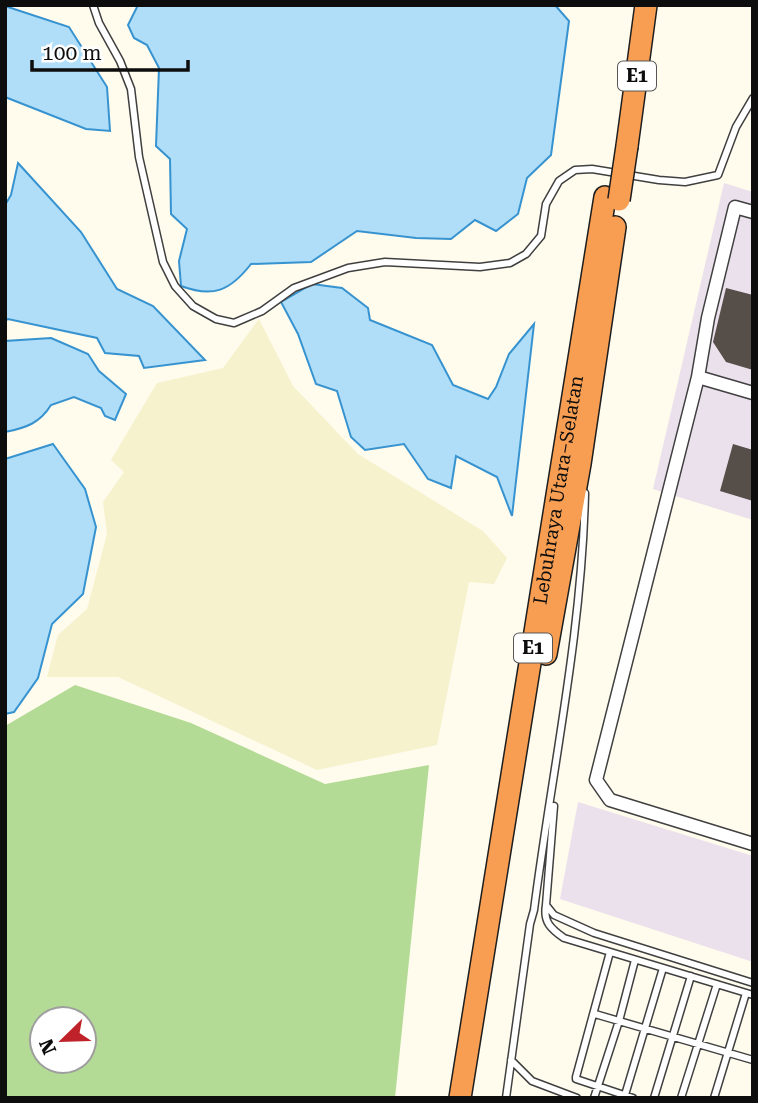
<svg xmlns="http://www.w3.org/2000/svg" width="758" height="1103" viewBox="0 0 758 1103" font-family="'Roboto Serif',serif">
<style>
.industrial{fill:#ebe1ec}
.farmland{fill:#f5f2cd}
.forest{fill:#b4db95;fill-rule:evenodd}
.water{fill:#b0ddf7;stroke:#3693d0;stroke-width:2}
.building{fill:#564e49}
.lines{fill:none;stroke-linecap:round;stroke-linejoin:round}
.service-casing{stroke:#404040;stroke-width:9}
.minor-casing{stroke:#404040;stroke-width:15}
.motorway-casing{stroke:#1e1e1e;stroke-width:24}
.service{stroke:#fff;stroke-width:6}
.minor{stroke:#fff;stroke-width:12}
.motorway{stroke:#f79e53;stroke-width:21}
.motorway-bridge-casing{stroke:#1e1e1e;stroke-width:24;stroke-linecap:butt}
.motorway-bridge{stroke:#f79e53;stroke-width:21}
.labels{text-anchor:middle;stroke-width:7;stroke-linejoin:round;paint-order:stroke}
.shield{fill:#fff;stroke:#565656;stroke-width:2}
.shield-label{font-size:18px;font-weight:bold;fill:#0d0d0d}
.street-label{font-size:19px;fill:#0d0d0d;stroke:#fff}
</style>
<rect width="100%" height="100%" fill="#fffbed"/>
<path class="industrial" d="M724,183L753,192V520L653,489Z
M578,802L753,856V962L560,899Z"/>
<path class="farmland" d="M259,319L293,386L358,454L483,531L507,558L494,584L469,582L437,745L317,770L118,677H47L58,635L87,609L107,534L103,502L124,472L111,460L157,383L223,368Z"/>
<path class="forest" d="M75,685L191,723L325,784L429,765L395,1098H5V726ZM42,1019H84V1061H42Z"/>
<path class="water" d="M138,5H555L569,21L551,155L527,178L518,214L496,231L475,220L451,239L416,238L357,231L311,262L251,264C230,291 213,298 181,286L179,261L187,229L171,214L170,159L156,146L159,68L147,45L134,38L128,25Z
M5,6L69,27L107,87L110,131L86,129L5,97Z
M18,163L81,232L117,289L153,306L205,360L144,368L139,356L105,353L97,338L8,319L5,321V205L11,195Z
M312,284L342,288L368,308L370,320L432,345L453,385L488,399L496,387L509,354L534,324L512,516L497,477L456,456L451,488L428,479L404,444L365,450L351,437L337,391L316,384L298,334L281,302Z
M51,338L88,354L99,371L126,394L115,420L105,416L101,408L74,397L51,405C40,423 26,428 5,432V341Z
M53,444L85,489L96,527L83,594L52,624L38,678L14,712L5,714V459Z"/>
<path class="building" d="M726,288L753,295V370L726,362L713,342Z
M733,444L753,450V501L720,491Z"/>
<g class="lines">
<g class="service-casing">
<path id="service" d="M93,5L99,23L120,61L131,89L139,157L163,262L175,286L193,306L216,319L234,323L262,311L294,288L348,268L385,262L480,267L510,263L526,254L541,236L546,204L559,181L575,170L592,169L659,180L685,182L718,175L736,127L753,98
M554,806L546,905L554,915L594,933L753,983
M546,905C543,922 551,929 564,938L753,995
M610,952L576,1077V1079L633,1098
M595,1014L753,1060
M511,1060L532,1081L577,1098
M625,1095L663,968
M506,1098L530,924L534,910C552,770 582,634 585,493
M594,1098L619,1021L635,960
M654,1098L691,976
M681,1098L717,984
M714,1098L746,993"/>
</g>
<g class="minor-casing">
<path id="minor" d="M753,212L735,207L708,318L698,377L596,780L610,800L753,844
M698,377L753,393"/>
</g>
<g class="motorway-casing">
<g id="motorway">
<path d="M627,146L646,5"/>
<path d="M546,654L580,464L615,227"/>
<path id="s1" d="M460,1098L605,197"/>
</g>
</g>
<use href="#service" class="service"/>
<use href="#minor" class="minor"/>
<use href="#motorway" class="motorway"/>
<g class="motorway-bridge-casing">
<path id="motorway-bridge" d="M619,200L627,146"/>
</g>
<use href="#motorway-bridge" class="motorway-bridge"/>
</g>
<g class="labels">
<g class="shield">
<rect x="618" y="61.5" width="38" height="29" rx="5"/>
<rect x="514" y="633.5" width="38" height="29" rx="5"/>
</g>
<g class="shield-label">
<text x="637" y="82">E1</text>
<text x="533" y="654">E1</text>
</g>
<g class="street-label">
<text dy="7" stroke="none"><textPath href="#s1" startOffset="616">Lebuhraya Utara–Selatan</textPath></text>
</g>
</g>
<rect width="758" height="1103" fill="none" stroke="#0d0d0d" stroke-width="14"/>
<g transform="translate(63 1040) rotate(247)"><circle r="33" fill="#ffffff" stroke="#9e9e9e" stroke-width="2"/>
<path d="M0-5L12 26L0 18L-12 26Z" fill="#c0222a"/>
<text y="-10" font-size="19" font-weight="bold" text-anchor="middle" fill="#0d0d0d">N</text>
</g>
<path d="M32 60v10h156v-10" fill="none" stroke="#0d0d0d" stroke-width="3.5"/>
<text x="42" y="60" font-size="21" fill="#0d0d0d" stroke="#ffffff" stroke-width="5" paint-order="stroke">100 m</text>
</svg>
